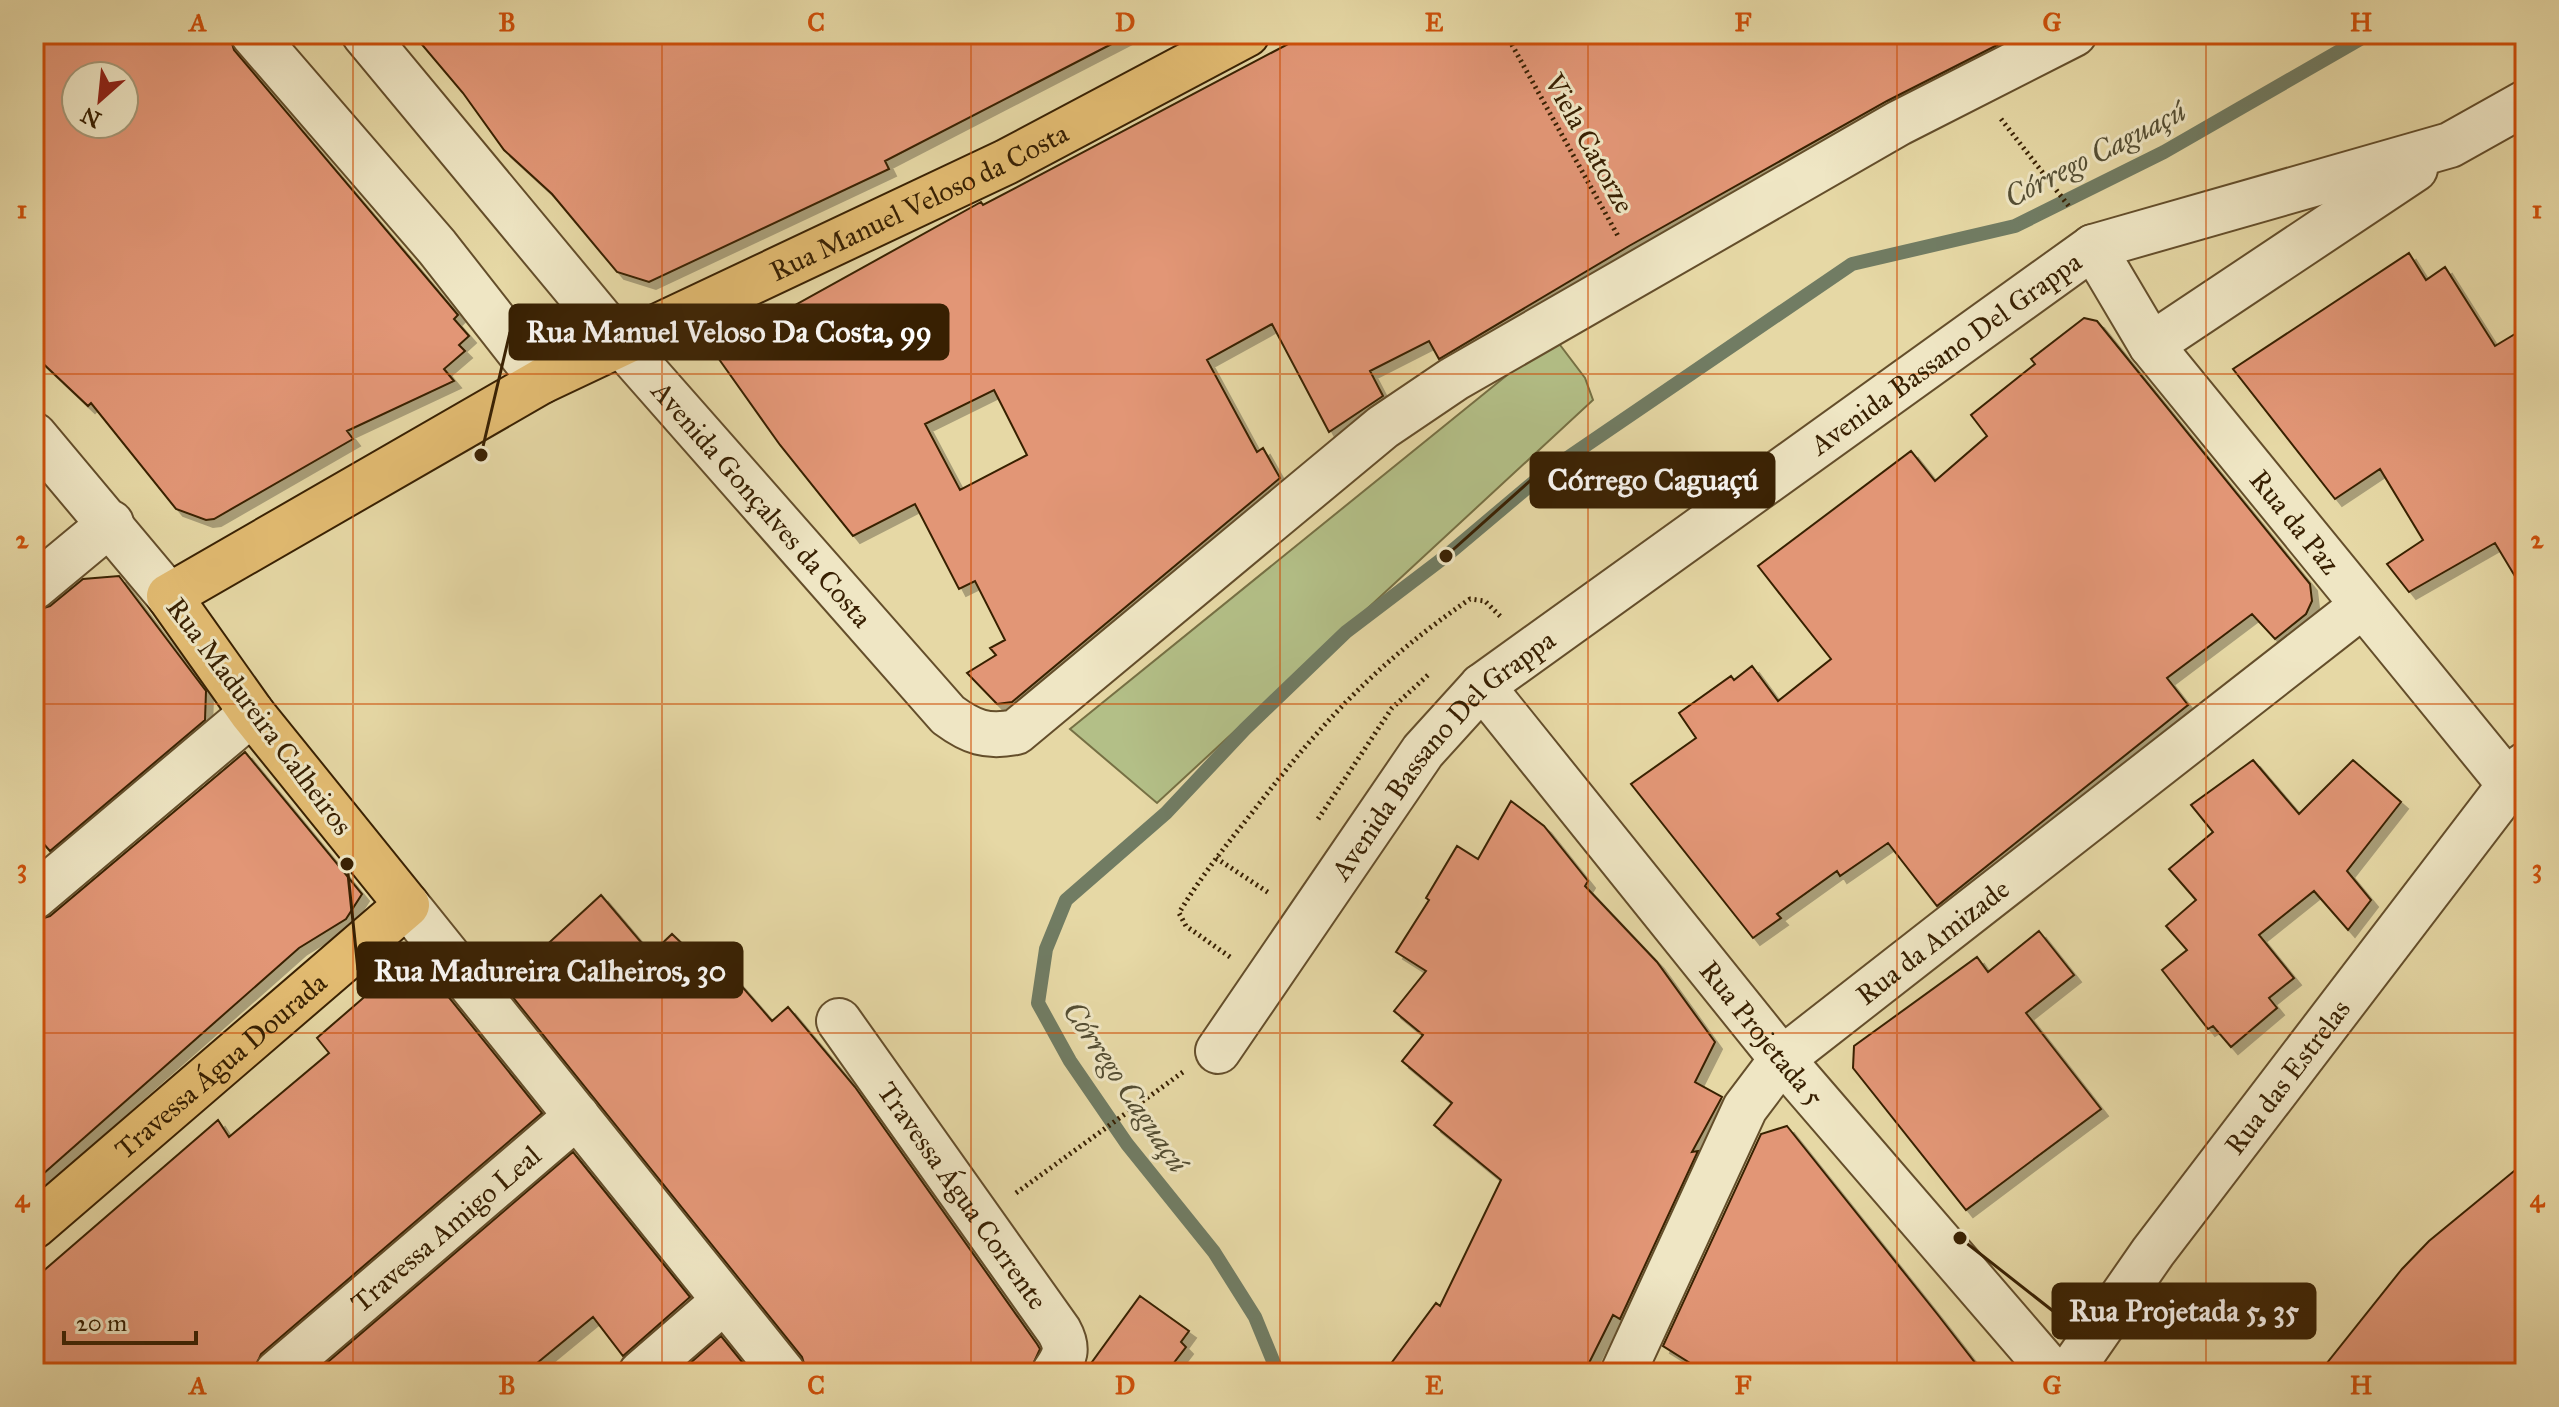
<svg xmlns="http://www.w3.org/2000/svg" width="2559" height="1407" viewBox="0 0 2559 1407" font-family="'IM FELL Great Primer',serif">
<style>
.green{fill:#b3bf87;stroke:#767044;stroke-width:2}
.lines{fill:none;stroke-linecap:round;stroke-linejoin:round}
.stream{stroke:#717c63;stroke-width:14}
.building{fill:#e29676;stroke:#382002;stroke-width:2;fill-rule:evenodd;filter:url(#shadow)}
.minor-casing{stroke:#644e2b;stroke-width:48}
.major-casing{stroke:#382002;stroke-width:48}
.path{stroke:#382002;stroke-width:5;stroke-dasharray:2 4;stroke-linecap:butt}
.minor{stroke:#efe6c4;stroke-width:44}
.major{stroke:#e3bc72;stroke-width:44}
.grid{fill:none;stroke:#ce500a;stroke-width:2;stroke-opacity:0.55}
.labels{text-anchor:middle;stroke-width:6;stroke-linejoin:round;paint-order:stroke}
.street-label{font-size:28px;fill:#382002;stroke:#efe6c4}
.water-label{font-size:30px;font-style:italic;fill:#544e33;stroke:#efe6c4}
.leader{fill:none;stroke:#382002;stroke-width:3}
.callout-dot{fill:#382002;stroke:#efe6c4;stroke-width:3}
.callout{fill:#382002;stroke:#382002;stroke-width:3}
.callout-label{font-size:30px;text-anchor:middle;font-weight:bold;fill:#fff}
.neatline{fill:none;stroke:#ce500a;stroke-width:3}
.grid-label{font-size:26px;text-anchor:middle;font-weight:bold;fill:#ce500a}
</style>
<defs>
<filter id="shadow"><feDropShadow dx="7" dy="7" stdDeviation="0" flood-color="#0004"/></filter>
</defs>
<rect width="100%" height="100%" fill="#e6d8a5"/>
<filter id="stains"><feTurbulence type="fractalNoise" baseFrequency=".0025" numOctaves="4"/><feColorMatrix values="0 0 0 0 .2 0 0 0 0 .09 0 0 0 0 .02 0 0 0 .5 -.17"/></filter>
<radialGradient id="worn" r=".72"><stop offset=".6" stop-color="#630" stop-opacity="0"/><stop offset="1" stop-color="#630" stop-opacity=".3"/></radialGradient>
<path class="green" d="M1554,337L1585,378L1593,400L1157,803L1070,729Z"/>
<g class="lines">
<path class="stream" d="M1278,1373L1255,1317L1214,1252L1127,1144L1070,1061L1038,1003L1046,949L1066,900L1166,813L1245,729L1346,632L1446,556L1541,476L1852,264L2015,226L2164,152L2369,34"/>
</g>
<path class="building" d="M34,34H229L234,50L458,315L454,319L469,336L459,345L465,351L444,369L454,381L347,431L353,439L214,519L206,520L176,509L91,403L88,406L34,355ZM76,76H124V124H76Z
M413,34H1131L885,161L889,169L649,282L617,272L552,194L504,150L463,93Z
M1307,34H2019L1887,101L1629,246L1439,359L1429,341L1370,371L1383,396L1329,432L1272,324L1207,360L1257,452L1263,448L1280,478L1012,702L997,704L967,673L996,655L990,648L1005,640L975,581L959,589L915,504L853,536L780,445L716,355L732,340L981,202L983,205ZM994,390L1027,455L960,490L925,424Z
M2409,253L2426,280L2445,267L2495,346L2525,328V593L2495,543L2409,592L2387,564L2423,540L2380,469L2335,499L2233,369Z
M2084,318L2097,321L2310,584L2312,601L2306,614L2275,639L2252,614L2167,678L2188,705L1937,906L1888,843L1840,876L1837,871L1777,914L1781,918L1753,938L1631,784L1696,738L1679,713L1731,676L1734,680L1752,666L1778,701L1831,659L1758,566L1911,451L1935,481L1987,436L1971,415L2035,364L2031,359Z
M119,576L206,691L205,720L50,851L34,833V611L50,606L83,579Z
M245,752L362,894L346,919L299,948L34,1182V921L50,916Z
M2253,760L2299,814L2353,760L2401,802L2347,871L2371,900L2348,930L2314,891L2259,935L2294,978L2269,998L2277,1008L2231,1047L2213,1026L2208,1029L2162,970L2187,950L2166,926L2196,900L2169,869L2213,832L2191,805Z
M1511,801L1544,826L1588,881L1585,886L1657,962L1715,1042L1695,1082L1722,1097L1692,1152L1698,1151L1620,1319L1613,1315L1584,1373H1384L1436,1303L1440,1306L1501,1180L1434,1125L1452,1103L1402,1061L1423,1035L1394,1011L1426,971L1396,952L1429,900L1426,898L1457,846L1478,859Z
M601,895L651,954L672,934L696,957L703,951L712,962L717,958L772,1021L788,1007L855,1087L1037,1344L1040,1349L1029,1373H807L802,1357L503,985Z
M2039,931L2074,975L2026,1013L2101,1109L1966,1210L1853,1068L1854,1046L1977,957L1988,972Z
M414,954L542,1113L261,1354L253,1373H34V1279L218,1120L229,1137L329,1053L317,1038Z
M1787,1126L1938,1315L1983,1373H1706L1663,1346L1761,1134Z
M573,1152L690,1297L623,1356L593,1317L525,1373H315Z
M2525,1162V1373H2319L2402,1269L2429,1241Z
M1140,1296L1189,1331L1181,1342L1186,1347L1166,1373H1084Z
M721,1336L751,1373H679Z"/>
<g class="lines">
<g class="minor-casing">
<g id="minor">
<path d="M253,34L437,247L542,381"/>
<path id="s1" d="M364,34L623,346L948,715C971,732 987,738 1016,732L1383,427L1454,379L1899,123L2074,34"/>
<path id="s2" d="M2093,247L2151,345L2511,786L2525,793"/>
<path d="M2151,345L2415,169"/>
<path d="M34,435L169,596"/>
<path d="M34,587L111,523"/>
<path id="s3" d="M1482,686L1782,1059L2053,1373"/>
<path d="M34,897L252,713"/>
<path d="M407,905L783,1373"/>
<path id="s4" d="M839,1021L1059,1331C1069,1349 1065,1357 1054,1373"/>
<path id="s5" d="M1218,1051L1423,751L1482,686L2093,247L2450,145L2525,103"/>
<path id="s6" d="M277,1373L577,1116"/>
<path d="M641,1373L724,1301"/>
<path id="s7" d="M1623,1373L1745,1108L1782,1059L2362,606"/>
<path id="s8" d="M2069,1373L2153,1252L2525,765"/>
</g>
</g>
<g class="major-casing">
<g id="major">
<path id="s9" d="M34,1226L407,905L252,713L169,596L542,381L1006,162L1247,34"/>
</g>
</g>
<path class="path" d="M1506,34L1618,236
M2001,119L2071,209
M1318,819L1392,708L1428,675
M1216,858L1269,893
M1230,957L1186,926L1179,913C1201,876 1228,843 1255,809C1323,721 1378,662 1470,599L1485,601L1501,617
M1016,1193L1183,1072"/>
<use href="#minor" class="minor"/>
<use href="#major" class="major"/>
</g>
<path class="grid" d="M353,34V1373M662,34V1373M971,34V1373M1280,34V1373M1588,34V1373M1897,34V1373M2206,34V1373M34,374H2525M34,704H2525M34,1033H2525"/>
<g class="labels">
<g class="street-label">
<text transform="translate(1590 143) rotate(61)" y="10">Viela Catorze</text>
<text dy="10" stroke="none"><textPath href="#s9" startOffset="1730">Rua Manuel Veloso da Costa</textPath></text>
<text dy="10" stroke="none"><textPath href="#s5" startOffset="1022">Avenida Bassano Del Grappa</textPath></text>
<text dy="10" stroke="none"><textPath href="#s1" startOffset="616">Avenida Gonçalves da Costa</textPath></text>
<text dy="10" stroke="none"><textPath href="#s2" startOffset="342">Rua da Paz</textPath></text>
<text transform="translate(260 716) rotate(53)" y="10">Rua Madureira Calheiros</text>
<text dy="10" stroke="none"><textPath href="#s5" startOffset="374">Avenida Bassano Del Grappa</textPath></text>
<text dy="10" stroke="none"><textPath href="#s7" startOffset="544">Rua da Amizade</textPath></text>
<text dy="10" stroke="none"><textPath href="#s3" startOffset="446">Rua Projetada 5</textPath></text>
<text dy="10" stroke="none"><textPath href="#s9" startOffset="246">Travessa Água Dourada</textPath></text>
<text dy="10" stroke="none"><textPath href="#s8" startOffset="368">Rua das Estrelas</textPath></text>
<text dy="10" stroke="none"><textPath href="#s4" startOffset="214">Travessa Água Corrente</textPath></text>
<text dy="10" stroke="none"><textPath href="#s6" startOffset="222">Travessa Amigo Leal</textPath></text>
</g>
<g class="water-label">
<text transform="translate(2095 154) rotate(-27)" y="10">Córrego Caguaçú</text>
<text transform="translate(1126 1087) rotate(56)" y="10">Córrego Caguaçú</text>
</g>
</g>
<path class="leader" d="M481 455L510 332M1446 556L1531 480M347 864L358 970M1960 1238L2053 1311"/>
<g class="callout-dot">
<circle cx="481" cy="455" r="8"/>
<circle cx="1446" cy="556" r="8"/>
<circle cx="347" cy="864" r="8"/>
<circle cx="1960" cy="1238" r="8"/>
</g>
<g class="callout">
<rect x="510" y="305" width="438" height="54" rx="8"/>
<rect x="1531" y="453" width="243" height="54" rx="8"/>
<rect x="358" y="943" width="384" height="54" rx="8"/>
<rect x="2053" y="1284" width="262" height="54" rx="8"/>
</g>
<g class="callout-label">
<text x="729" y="342">Rua Manuel Veloso Da Costa, 99</text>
<text x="1653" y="490">Córrego Caguaçú</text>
<text x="550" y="981">Rua Madureira Calheiros, 30</text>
<text x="2184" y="1321">Rua Projetada 5, 35</text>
</g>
<rect width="2559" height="1407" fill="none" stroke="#e6d8a5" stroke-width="88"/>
<g transform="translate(100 100) rotate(207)"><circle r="38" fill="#efe6c4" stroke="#a69776" stroke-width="2"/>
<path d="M0-6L14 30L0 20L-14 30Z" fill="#8f2418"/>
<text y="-12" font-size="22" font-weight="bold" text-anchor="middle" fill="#382002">N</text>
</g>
<path d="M64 1331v12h132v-12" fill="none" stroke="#382002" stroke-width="4"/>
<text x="76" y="1331" font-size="24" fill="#382002" stroke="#efe6c4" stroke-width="6" paint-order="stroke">20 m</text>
<rect x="44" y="44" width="2471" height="1319" class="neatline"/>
<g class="grid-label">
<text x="198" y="31">A</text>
<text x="507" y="31">B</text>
<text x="816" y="31">C</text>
<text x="1125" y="31">D</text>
<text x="1434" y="31">E</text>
<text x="1743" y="31">F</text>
<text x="2052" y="31">G</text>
<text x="2361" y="31">H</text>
<text x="22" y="218">1</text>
<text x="2537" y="218">1</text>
<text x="22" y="548">2</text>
<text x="2537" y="548">2</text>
<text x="22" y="877">3</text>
<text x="2537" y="877">3</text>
<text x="22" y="1207">4</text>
<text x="2537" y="1207">4</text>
<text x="198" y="1394">A</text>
<text x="507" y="1394">B</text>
<text x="816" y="1394">C</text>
<text x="1125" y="1394">D</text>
<text x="1434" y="1394">E</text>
<text x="1743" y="1394">F</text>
<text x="2052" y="1394">G</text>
<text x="2361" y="1394">H</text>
</g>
<rect width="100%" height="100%" filter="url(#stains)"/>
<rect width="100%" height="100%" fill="url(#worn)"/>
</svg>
